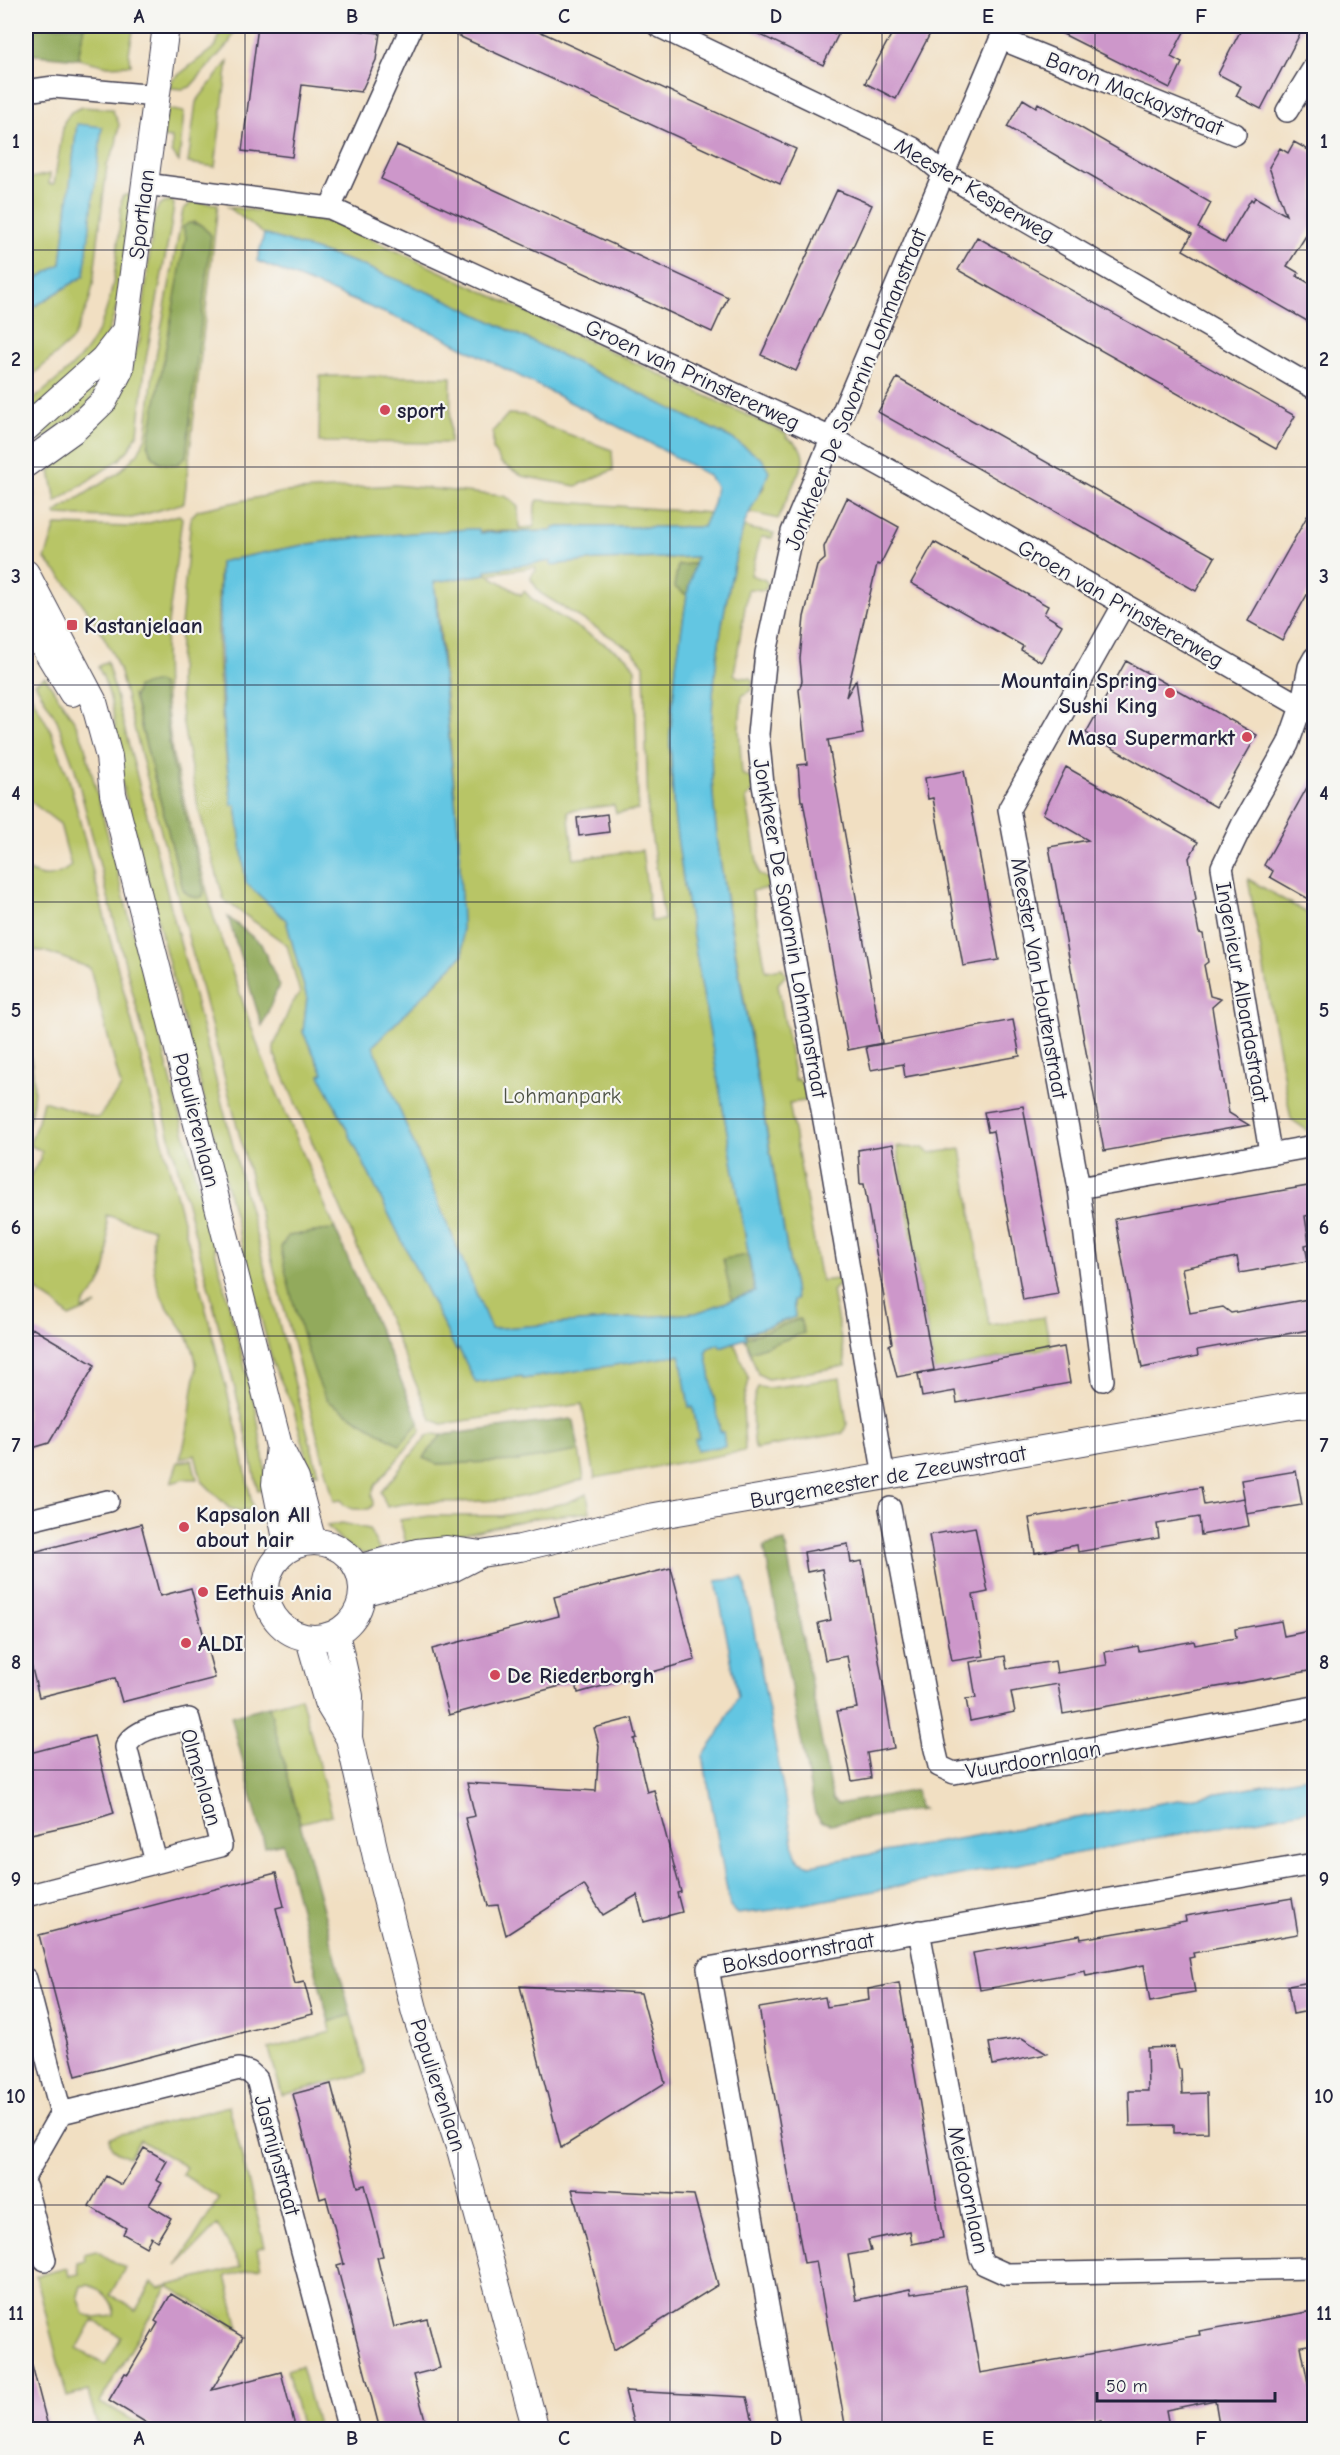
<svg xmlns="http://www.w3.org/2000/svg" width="1340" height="2455" viewBox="0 0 1340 2455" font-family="'Comic Neue',sans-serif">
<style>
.green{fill:#b8c566;stroke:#6d7450;stroke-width:1.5;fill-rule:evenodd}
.forest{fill:#92aa5b;stroke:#5a664b;stroke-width:1.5}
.water{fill:#64c6e2;stroke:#43748e;stroke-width:1.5;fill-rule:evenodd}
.building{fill:#cd97ca}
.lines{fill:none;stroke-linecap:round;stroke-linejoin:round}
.minor-casing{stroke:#413e4f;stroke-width:24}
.tertiary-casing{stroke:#413e4f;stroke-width:28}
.minor{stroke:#fff;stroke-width:21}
.tertiary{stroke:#fff;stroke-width:26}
.grid{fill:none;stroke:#22223b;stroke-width:1.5;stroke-opacity:0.55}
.poi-dot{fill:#d1495b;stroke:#f6f6f2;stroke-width:2}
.labels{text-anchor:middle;stroke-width:4.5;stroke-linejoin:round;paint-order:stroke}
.street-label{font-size:22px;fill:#22223b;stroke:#f6f6f2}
.poi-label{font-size:22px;font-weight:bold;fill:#22223b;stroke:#f6f6f2;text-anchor:start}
.park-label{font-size:22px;fill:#4f5348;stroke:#f6f6f2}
.neatline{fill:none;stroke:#22223b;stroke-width:2}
.grid-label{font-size:20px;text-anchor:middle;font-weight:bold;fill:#22223b}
</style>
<rect width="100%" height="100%" fill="#f6f6f2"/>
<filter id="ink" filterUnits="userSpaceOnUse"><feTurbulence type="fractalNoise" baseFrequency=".0167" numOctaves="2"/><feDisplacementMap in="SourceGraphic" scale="12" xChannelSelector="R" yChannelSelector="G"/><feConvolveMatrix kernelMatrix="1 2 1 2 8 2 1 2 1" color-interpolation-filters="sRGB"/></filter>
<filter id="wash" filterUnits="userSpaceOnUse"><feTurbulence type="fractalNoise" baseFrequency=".008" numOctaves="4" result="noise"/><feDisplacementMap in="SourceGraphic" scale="24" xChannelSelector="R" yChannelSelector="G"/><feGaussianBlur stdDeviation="1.35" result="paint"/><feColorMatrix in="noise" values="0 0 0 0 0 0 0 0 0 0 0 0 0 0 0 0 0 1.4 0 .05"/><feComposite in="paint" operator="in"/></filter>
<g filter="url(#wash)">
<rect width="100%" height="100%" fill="#f1dfc2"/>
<path class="green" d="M84,26H134L129,53L131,65L108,66L78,59Z
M221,26H236L229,43L190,87L183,89L171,88L172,80L216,46Z
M228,61L215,167L188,163L196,102Z
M82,107L112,109L119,124L116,145L107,165L93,284L89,302L73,339L26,381V312L84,276L77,125L61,265L26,285V179L50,174L49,184H54L64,122L71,112Z
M167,109L184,112L179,162L172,152V138L163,137Z
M125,195H133C126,240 124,321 94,356C74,379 48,398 26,419V406C46,388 71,371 87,349C118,306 117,248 122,197Z
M171,200L174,204L171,226L146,359L138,433L129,449L119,460L56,502L50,471L56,466L49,457L127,379L140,339L154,215L159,205Z
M192,202L218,204L184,503L132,518L56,515L55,513L118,473L138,453L146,437L153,373L183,210ZM193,222L201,225L196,358L186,456C175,463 170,467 157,461L186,237L184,233Z
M228,207L309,218L339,224L787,434L786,437C798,443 804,450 803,463L778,519L748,512L764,487L762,459L731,438L447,300L356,263L264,234Z
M118,361L85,408L40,441L32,432Z
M320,376L451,377L450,443L319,442Z
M508,414L524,415L543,425L612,450L613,470L576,486L522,476L501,463L493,449V431Z
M28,477C39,496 34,523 26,542V478Z
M395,485L504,496L510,499L518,507L519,528L534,527L535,505L538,500L710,513L703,527H554L553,531C479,531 402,531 329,541C292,546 256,554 220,562C214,642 221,726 232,805H236L246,883L286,920L307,998L303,1032L323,1073L320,1075L456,1350L459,1349L476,1383L522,1376L523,1379L681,1355L689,1407H693L699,1439L697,1450L723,1432L720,1433L706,1352L708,1348L719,1344L721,1347L734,1342L749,1380L743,1404L745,1451L595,1478L582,1404L442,1424L431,1419L274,1053V1046L291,1005L300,993L287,945L224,900L198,807L182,719L179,681L180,637L191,517L198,510L284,492Z
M179,515L182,518L165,646L166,701L172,752L213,915L261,1055L335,1229L288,1236L399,1445L419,1422L421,1431L375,1486L372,1494L373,1505L369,1509C357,1509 346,1511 341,1500L334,1501L119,669C103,627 75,591 45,559L56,525L133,527ZM133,696L167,730L171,758L204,890L203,896L186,892L183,889Z
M744,525L750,529L774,533L772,538L761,537L751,575L765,580L768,584L765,590L748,589L734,674L738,677L750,678L753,681L751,690L742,696L739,728L742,774L752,779L754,790L746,798L759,874L769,879L768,888L752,891L766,971L782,968L786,975L778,984L795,1080L798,1079L805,1087L807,1097L805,1101L789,1103L821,1281L837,1279L840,1283L832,1291L846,1366L768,1379L758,1374L750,1352L804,1332L799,1319L747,1338L745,1335L795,1317L793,1301L796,1300C778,1196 760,1091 742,987C728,906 711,827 711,744C711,670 725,596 744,525Z
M697,557L695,564L678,565L674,587L687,595C680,642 672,689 670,737C669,784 677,832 683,879L755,1292L696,1313L491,1329L373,1046L463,955L459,841L438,608L434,582L486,574V570L551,561L552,565L596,560ZM535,567L536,571L532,573L531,579L540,593L632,650L644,665L648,813L664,920L651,921L642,850L574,859L568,811L614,805L616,813L638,810L635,669L628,658L534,601L524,591L521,595L487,574Z
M107,661L318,1473L311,1472L293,1407L273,1364L120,775C116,740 116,698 98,667Z
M45,677L75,722L84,743L256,1410L268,1489L258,1491L245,1428L75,769L57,720L35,683Z
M26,686L51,731L69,779L238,1434L253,1509L240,1511L229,1508L202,1481L195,1455L180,1459C187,1438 190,1418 192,1396C194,1376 200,1369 192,1347C187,1332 177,1321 168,1308C153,1286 151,1255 153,1229L106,1215C108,1241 112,1264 98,1287C93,1296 85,1298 82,1310L97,1305L69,1317L55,1303L26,1284V1182L40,1160L42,1151L29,1145L38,1121L43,1101L98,1118L121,1087L90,968L44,951L26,950V869C43,880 55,878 71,866L60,824L26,798Z
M1248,879L1314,917V1135L1291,1119Z
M26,1052L30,1055C36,1085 35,1102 26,1131Z
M897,1147L923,1148L929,1153L961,1149L989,1325L1044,1317L1051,1347L950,1368L935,1376Z
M840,1378L847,1424L843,1433L755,1449C753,1429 749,1406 758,1387L769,1388Z
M434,1434L442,1435L423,1458L437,1464L517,1461L579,1451L584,1479C552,1490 519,1500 484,1501C450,1503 421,1499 387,1507L381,1492L427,1436Z
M192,1460L197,1479H185L171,1483L178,1462Z
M587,1494L590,1512L534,1518L407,1547L400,1520L430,1516H501L566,1503Z
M342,1523L369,1529L381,1553C355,1559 344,1543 327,1526Z
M301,1697L332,1815L300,1823L269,1706Z
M351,2015L366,2073L282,2095L269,2049L331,2032L329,2022Z
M229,2106L265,2246L257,2249L261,2267L226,2276L239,2329L168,2286L100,2402L149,2429H98L88,2391L67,2397L36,2276L67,2268L69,2276L79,2274L77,2263L85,2261L84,2254L96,2251L125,2268L110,2295L136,2310L152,2283L159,2288L241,2267L217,2225L177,2266L219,2198L182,2174L186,2167L140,2140L129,2157C119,2152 107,2150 110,2137ZM88,2285C102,2289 115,2301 114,2316L95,2318L84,2314L78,2296L81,2286ZM93,2320L121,2337L105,2365L77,2349Z
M301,2366L318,2429H302L287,2370Z"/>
<path class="forest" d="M26,26H84L78,59L26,54Z
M189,223L201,225L211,235L186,456L178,464C164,466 152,461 148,446L186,237L183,227Z
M695,564L687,595L674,587L678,565Z
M157,682L162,685L171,758L204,890L203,896C195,900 188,896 183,889L134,698L137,687Z
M228,917L261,944L279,985L262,1026Z
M335,1229L419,1422L400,1445L329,1402C314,1385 284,1273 281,1247L288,1236Z
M748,1255L755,1292L732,1300L723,1259Z
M800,1319L804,1333L750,1352L745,1338Z
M571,1419L574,1421L579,1451L517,1461L437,1464L423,1458L442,1435Z
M785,1541L832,1799L838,1804L916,1790L919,1807L923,1809L830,1824L821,1821L815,1813L764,1546Z
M269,1706L351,2015L329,2022L283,1843L265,1847L231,1716Z"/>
<path class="water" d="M77,124L102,127L84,276L26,312V285L61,264Z
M264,234L356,263L447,300L731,438L762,459L769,471C763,491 751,506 744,525C725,596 711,670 711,744C711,828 728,910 742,992C760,1095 778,1198 796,1300L793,1301L795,1317L745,1334L747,1338L720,1347L719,1344L708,1348L706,1351L720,1432H723L725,1446L697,1450L695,1439L699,1438L693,1407H689L680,1355L523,1379L522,1376L476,1383L459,1349L456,1350L320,1075L323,1073L303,1032L307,998L286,920L246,883L236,805H232C221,724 219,644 220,562C257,554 293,546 330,541C376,535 423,533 469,529H479L480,533L553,531V527H703L713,504L716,486L708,475L648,442L441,336L257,261ZM696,557L687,595L676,666L670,738L674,815L683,879L755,1292L696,1313L491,1329L373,1046L463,955L459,841L434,582L486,574V570L551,561V565L596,560Z
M742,1578L746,1587L795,1853L799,1861L810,1865L1314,1776V1809L772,1910L737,1914L730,1907L703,1756L716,1738L738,1696L716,1581Z"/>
<g id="blocks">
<path class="building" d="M258,26H323L380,33L376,60L361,92L302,85L292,157L242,151Z
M437,26H528L796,149L780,184Z
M742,26H819L838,35L823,65Z
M896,26H934L896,99L865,83Z
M1047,26H1187L1171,57L1182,63L1170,88Z
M1243,26H1304L1261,109L1236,96L1241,86L1218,74Z
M1023,99L1036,107L1038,103L1211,203L1198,228L1225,243L1251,199L1253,201L1255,197L1286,215L1269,167L1280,148L1288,153L1294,142L1314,153V223L1287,266L1299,273L1297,276L1314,286V325L1183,250L1192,234L1007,127Z
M397,145L728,297L712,332L381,179Z
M837,190L872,205L796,371L761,355Z
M977,237L1295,416L1276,449L958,270Z
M897,378L1215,557L1196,591L878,412Z
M847,498L899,527L880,565L877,564L846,697L856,680L863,734L828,740L882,1043L848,1050L803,801H801L798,765L807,764L799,690L802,681L800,659L804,617L817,566L825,559L824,547Z
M1314,504V582L1282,640L1248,621Z
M934,542L1048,606L1044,614L1062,625L1041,662L1021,650L1023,646L911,583Z
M1126,661L1257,735L1216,807L1086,733Z
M1066,767L1198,842L1189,858L1196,899L1193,901L1199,933L1203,934L1206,952L1208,962L1204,965L1210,996L1221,999L1212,1007L1229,1113L1249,1125L1104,1151L1049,847L1088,840L1043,814Z
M964,771L999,960L963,966L933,798L928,799L925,778Z
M1314,775V902L1270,877L1273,871L1264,865Z
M607,814L609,832L579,836L577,818Z
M1013,1020L1020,1056L905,1077L903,1064L871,1070L866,1047Z
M1023,1106L1058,1294L1023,1300L993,1131L988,1132L984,1112Z
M893,1144L934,1370L897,1377L889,1345L892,1343L864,1184H860L858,1150Z
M1314,1185V1214L1305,1216L1309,1244L1305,1245L1308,1261L1240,1273L1237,1257L1182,1268L1190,1313L1223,1307L1231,1313L1314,1298V1329L1197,1350L1198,1356L1142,1368L1115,1219Z
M32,1328L95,1365L49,1443L26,1450V1340Z
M1064,1347L1070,1383L957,1403L955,1391L922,1397L918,1374Z
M1296,1471L1302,1505L1247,1514L1241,1480Z
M1201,1487L1204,1505L1244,1498L1249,1526L1201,1535L1199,1517L1157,1524L1159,1538L1078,1552L1077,1545L1035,1553L1029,1518Z
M141,1524L160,1596L191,1588L215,1678L122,1702L115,1678L39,1697L26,1644V1554Z
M975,1527L988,1592L973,1595L984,1656L952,1661L929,1535Z
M848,1544L851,1563L862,1561L894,1748L867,1753L871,1778L852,1781L837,1711L857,1708L847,1656L825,1660L818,1623L831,1620L822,1569L807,1572L804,1552Z
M671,1568L695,1660L578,1693L576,1682L449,1715L432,1649L559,1616L554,1597Z
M1281,1621L1284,1636L1314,1630V1670L1063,1714L1058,1684L1011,1692L1015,1712L970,1721L966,1699L976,1698L970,1662L1005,1656L1007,1669L1055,1661L1057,1673L1107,1665L1105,1652L1138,1646L1139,1651L1194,1641L1195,1645L1236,1638L1235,1629Z
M632,1718L637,1738L634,1739L647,1792L654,1790L681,1892L677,1893L682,1912L644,1922L637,1895L603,1915L584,1885L506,1935L498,1905L488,1906L465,1818L475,1816L467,1783L596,1791L599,1746L594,1728Z
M94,1736L114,1813L89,1821L31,1834L26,1813V1754Z
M276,1873L284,1906L276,1908L295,1984L304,1982L313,2014L76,2076L39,1935Z
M1292,1898L1298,1934L1193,1953L1194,1957L1189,1958L1195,1992L1171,1996V1998L1150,2002L1144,1965L1086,1976L1085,1971L980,1990L973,1953L1080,1935L1081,1939L1134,1930L1186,1921L1185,1916Z
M1310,1982L1314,2010L1293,2014L1288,1986Z
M899,1983L943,2238L912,2244L910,2231L868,2240L871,2251L848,2255L856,2300L910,2289L911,2294L965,2285L980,2373L1200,2335L1199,2331L1314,2311V2344L1301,2346L1309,2388L1314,2387V2430H1220L1215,2400L1166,2410L1169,2426L1151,2430H1102L1101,2421L1055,2430H846L816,2261L804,2263L759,2008L825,1997L827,2007L869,2000L868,1989Z
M520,1986L641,1993L665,2083L561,2148Z
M1022,2038L1047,2054L993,2065L989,2043Z
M1174,2047L1179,2069H1181L1182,2094L1207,2093L1208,2132L1174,2133V2125L1130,2126L1129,2091H1148L1147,2048Z
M331,2084L358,2187L365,2185L383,2256L377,2257L394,2327L427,2319L440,2368L413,2375L428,2430H380L337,2266L344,2264L335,2230L326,2197L320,2199L293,2094Z
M144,2148L167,2161L156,2180L162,2183L149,2205L171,2218L157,2241L151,2237L146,2247L123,2234L126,2228L89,2206L106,2176L122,2185Z
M572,2189L694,2195L718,2285L614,2350Z
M171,2294L243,2337L212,2390L281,2372L296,2430H158L109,2400L125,2373L128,2374L158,2323L155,2321Z
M32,2365L45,2415L49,2430H26V2366Z
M625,2391L747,2397L755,2430H635Z"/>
</g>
</g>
<g filter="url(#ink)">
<use href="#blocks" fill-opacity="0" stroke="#413e4f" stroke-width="1.5"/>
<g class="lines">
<g class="minor-casing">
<path id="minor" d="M658,26L913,148L943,173L1314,388
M1001,39L1235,134
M26,91L54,87L157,96
M1287,111L1314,67
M145,184L330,208L831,438L940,498L1314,714
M330,208L412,26
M1270,1152L1222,867L1242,825L1288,744L1301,707L1309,667L1314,658
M1079,1188L1314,1146
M1103,1380L1079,1188L1009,809L1124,604
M884,1477L825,1126L763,785L758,734L766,653L792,532L1006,26
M890,1508L934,1745L939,1766L954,1773L1314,1707
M26,1521L108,1501
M26,1896L221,1846L189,1719C169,1724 135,1727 126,1747L156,1862
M919,1931L980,2256L984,2264L1006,2274L1314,2268
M26,1979L61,2113L26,2174
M61,2113L239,2069L249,2072L257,2079L349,2430
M26,2188L45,2260
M790,2430L708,1968L1314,1864"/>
</g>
<g class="tertiary-casing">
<path id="tertiary" d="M26,428L103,359L124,332
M26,464L75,429L104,401L120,370L166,26
M26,573L94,702L109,757L113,794L279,1446L296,1479L313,1542
M26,617L72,693
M279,1446L275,1484L288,1549
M266 1590a48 48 0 1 1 96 0a48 48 0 1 1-96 0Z
M357,1568L417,1552L447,1549L481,1554L520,1548L649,1517L1297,1405L1314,1404
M362,1593L452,1569L481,1554
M336,1633L350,1696L349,1738L381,1879L415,2013L461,2153L536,2430
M309,1639L327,1702L349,1738"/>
</g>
<use href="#minor" class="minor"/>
<use href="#tertiary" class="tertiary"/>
</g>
</g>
<path class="grid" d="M245,26V2430M458,26V2430M670,26V2430M882,26V2430M1095,26V2430M26,250H1314M26,467H1314M26,685H1314M26,902H1314M26,1119H1314M26,1336H1314M26,1553H1314M26,1770H1314M26,1988H1314M26,2205H1314"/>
<g class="poi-dot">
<circle cx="385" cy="410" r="6"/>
<rect x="66" y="619" width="12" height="12" rx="3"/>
<circle cx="1170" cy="693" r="6"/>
<circle cx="1247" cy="737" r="6"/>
<circle cx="184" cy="1527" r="6"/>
<circle cx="203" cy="1592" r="6"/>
<circle cx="186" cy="1643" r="6"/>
<circle cx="495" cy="1675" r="6"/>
</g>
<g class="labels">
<g class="street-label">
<text transform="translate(1135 93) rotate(22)" y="8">Baron Mackaystraat</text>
<text transform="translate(975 189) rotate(31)" y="8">Meester Kesperweg</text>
<text transform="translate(141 214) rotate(-83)" y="8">Sportlaan</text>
<text transform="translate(693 374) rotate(25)" y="8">Groen van Prinstererweg</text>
<text transform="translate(855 389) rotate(-68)" y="8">Jonkheer De Savornin Lohmanstraat</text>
<text transform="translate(1121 603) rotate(30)" y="8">Groen van Prinstererweg</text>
<text transform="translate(791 928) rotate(80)" y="8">Jonkheer De Savornin Lohmanstraat</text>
<text transform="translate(1040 978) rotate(80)" y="8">Meester Van Houtenstraat</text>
<text transform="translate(1243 992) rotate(80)" y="8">Ingenieur Albardastraat</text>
<text transform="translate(197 1120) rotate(76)" y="8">Populierenlaan</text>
<text transform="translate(888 1476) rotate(-10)" y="8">Burgemeester de Zeeuwstraat</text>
<text transform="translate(1033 1759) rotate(-10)" y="8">Vuurdoornlaan</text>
<text transform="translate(202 1777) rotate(74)" y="8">Olmenlaan</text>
<text transform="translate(798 1952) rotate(-10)" y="8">Boksdoornstraat</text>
<text transform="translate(439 2085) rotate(72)" y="8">Populierenlaan</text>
<text transform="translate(278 2155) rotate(75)" y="8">Jasmijnstraat</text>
<text transform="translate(969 2190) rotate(78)" y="8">Meidoornlaan</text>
</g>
<g class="poi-label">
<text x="397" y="418">sport</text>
<text x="84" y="633">Kastanjelaan</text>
<text x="1158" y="688" text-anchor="end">Mountain Spring<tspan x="1158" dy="25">Sushi King</tspan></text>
<text x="1235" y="745" text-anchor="end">Masa Supermarkt</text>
<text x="196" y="1522">Kapsalon All<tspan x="196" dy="25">about hair</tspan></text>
<text x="215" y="1600">Eethuis Ania</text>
<text x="198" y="1651">ALDI</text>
<text x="507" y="1683">De Riederborgh</text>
</g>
<g class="park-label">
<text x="562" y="1103">Lohmanpark</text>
</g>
</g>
<rect width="1340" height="2455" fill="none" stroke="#f6f6f2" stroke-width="66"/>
<path d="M1097 2392v9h178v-9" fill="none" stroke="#22223b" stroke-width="3"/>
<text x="1106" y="2392" font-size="18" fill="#22223b" stroke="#f6f6f2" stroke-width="4.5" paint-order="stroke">50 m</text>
<rect x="33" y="33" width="1274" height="2389" class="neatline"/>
<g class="grid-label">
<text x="139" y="23">A</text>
<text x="352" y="23">B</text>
<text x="564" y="23">C</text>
<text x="776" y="23">D</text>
<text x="988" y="23">E</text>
<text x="1201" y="23">F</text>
<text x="16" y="148">1</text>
<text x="1324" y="148">1</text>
<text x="16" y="366">2</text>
<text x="1324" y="366">2</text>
<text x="16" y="583">3</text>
<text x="1324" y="583">3</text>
<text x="16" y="800">4</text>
<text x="1324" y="800">4</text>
<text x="16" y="1017">5</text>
<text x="1324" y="1017">5</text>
<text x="16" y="1234">6</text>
<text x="1324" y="1234">6</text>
<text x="16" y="1452">7</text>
<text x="1324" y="1452">7</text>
<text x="16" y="1669">8</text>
<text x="1324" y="1669">8</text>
<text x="16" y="1886">9</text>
<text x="1324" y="1886">9</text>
<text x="16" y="2103">10</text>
<text x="1324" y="2103">10</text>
<text x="16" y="2320">11</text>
<text x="1324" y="2320">11</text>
<text x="139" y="2445">A</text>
<text x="352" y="2445">B</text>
<text x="564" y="2445">C</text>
<text x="776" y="2445">D</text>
<text x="988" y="2445">E</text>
<text x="1201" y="2445">F</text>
</g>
</svg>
